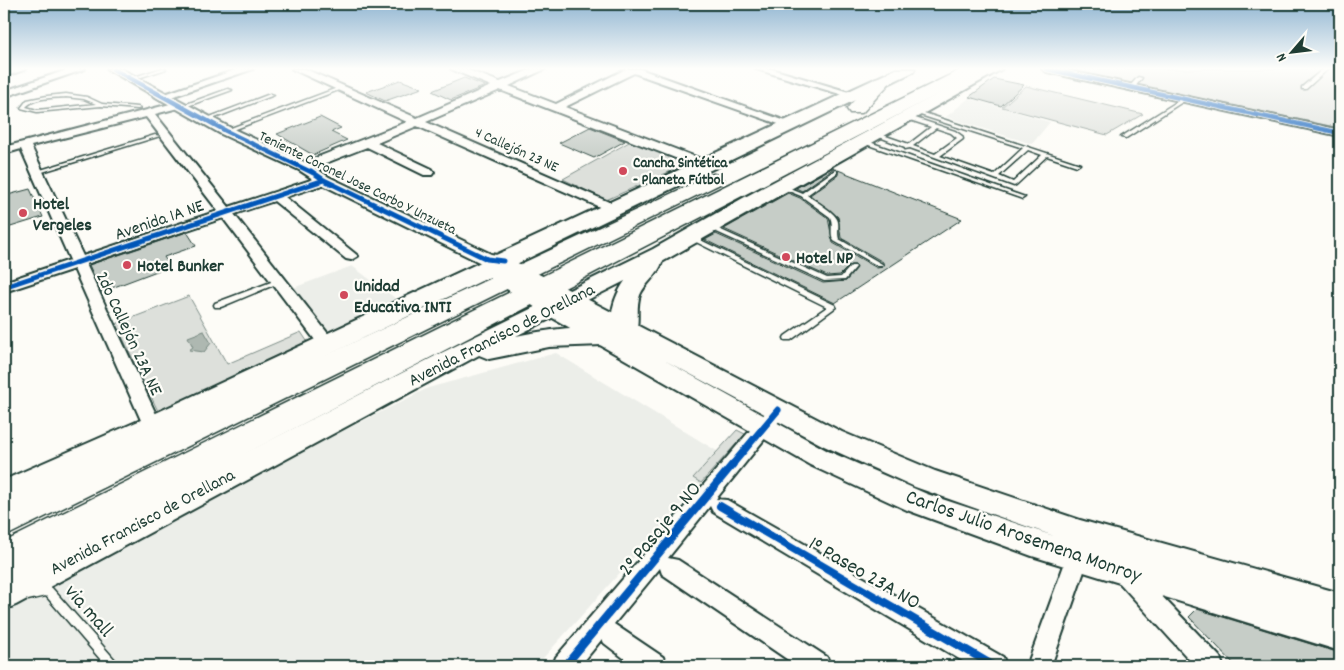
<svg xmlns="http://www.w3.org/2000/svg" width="1344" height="670" viewBox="0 0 1344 670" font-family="Dekko,sans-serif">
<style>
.built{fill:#eceee9}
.green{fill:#dde0db;stroke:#7e8e88}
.water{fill:#aeb8b1;stroke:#75877f}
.building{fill:#c6cdc7;stroke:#1f3d34}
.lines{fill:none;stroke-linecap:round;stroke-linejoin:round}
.service-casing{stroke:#1f3d34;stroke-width:3}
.minor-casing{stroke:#1f3d34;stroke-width:4}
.tertiary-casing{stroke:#1f3d34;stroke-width:4}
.secondary-casing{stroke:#1f3d34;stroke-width:4}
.primary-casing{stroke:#1f3d34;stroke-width:4}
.trunk-casing{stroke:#1f3d34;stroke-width:3}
.service{fill:#fdfcf7;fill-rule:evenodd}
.minor{fill:#fdfcf7;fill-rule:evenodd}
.tertiary{fill:#fdfcf7;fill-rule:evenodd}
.secondary{fill:#fdfcf7;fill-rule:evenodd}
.primary{fill:#fdfcf7;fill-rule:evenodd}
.trunk{fill:#fdfcf7;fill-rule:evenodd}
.cycleway-far3-casing{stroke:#fdfcf7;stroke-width:6}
.cycleway-far2-casing{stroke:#fdfcf7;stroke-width:8}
.cycleway-far1-casing{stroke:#fdfcf7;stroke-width:10}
.cycleway-casing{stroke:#fdfcf7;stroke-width:11}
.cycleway-far3{stroke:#0057b8;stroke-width:4.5}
.cycleway-far2{stroke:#0057b8;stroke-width:5}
.cycleway-far1{stroke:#0057b8;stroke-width:7}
.cycleway{stroke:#0057b8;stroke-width:8}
.poi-dot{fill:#d1495b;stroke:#fdfcf7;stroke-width:2}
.labels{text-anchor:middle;stroke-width:4.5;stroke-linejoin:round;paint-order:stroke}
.far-street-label{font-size:15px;fill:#1f3d34;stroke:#fdfcf7}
.far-poi-label{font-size:15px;font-weight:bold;fill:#1f3d34;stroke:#fdfcf7;text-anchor:start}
.poi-label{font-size:18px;font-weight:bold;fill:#1f3d34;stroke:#fdfcf7;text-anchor:start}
.street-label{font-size:18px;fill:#1f3d34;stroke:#fdfcf7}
.near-street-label{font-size:21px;fill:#1f3d34;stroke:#fdfcf7}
</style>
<rect width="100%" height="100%" fill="#fdfcf7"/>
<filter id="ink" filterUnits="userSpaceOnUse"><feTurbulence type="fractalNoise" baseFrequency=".02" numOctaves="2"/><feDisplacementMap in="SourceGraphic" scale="10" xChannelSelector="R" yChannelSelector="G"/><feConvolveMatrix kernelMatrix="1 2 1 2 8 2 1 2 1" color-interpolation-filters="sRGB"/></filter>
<g filter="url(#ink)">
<path class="built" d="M472,69H528L502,80Z
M969,98L1050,122L1032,144L946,117Z
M352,266L399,301L324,333L293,288Z
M556,353L725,456L536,666H4V603L428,388Z"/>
<path class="green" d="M1062,69H1340V128Z
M1026,86L1143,114L1107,135L1002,107Z
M631,141L687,164L606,200L563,179Z
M189,296L227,364L301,332L309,344L159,413L116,324Z
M737,430L745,434L701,483L693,478Z"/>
<path class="water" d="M204,331L211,343L204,352L189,350L193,347L188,337Z"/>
<path class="building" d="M464,78L485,86L451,100L432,91Z
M994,79L1024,85L1001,106L969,97Z
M400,80L422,88L385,101L366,92Z
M320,117L341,128L331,132L347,140L313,155L277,134Z
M590,127L625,141L594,158L559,143Z
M832,168H834L802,191L796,188Z
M838,170L962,219L835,303L705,240L716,234L823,283L846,281L857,268L856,265H850L840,275L827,276L724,229L788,193L800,198L828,218L833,243L877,268L883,267V262L841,238L838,217L810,195L838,175Z
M30,189L43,217L4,229V196Z
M187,232L196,246L164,257L170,266L101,292L89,265Z
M1197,609L1340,653V666H1236L1189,617Z"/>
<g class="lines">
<g class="service-casing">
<path id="service" d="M159,69H166L132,80L128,79Z
M1323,69H1328L1306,89H1302V87Z
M1138,77L1142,78L1134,88H1130V86Z
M340,87L344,88L228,132L223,131Z
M228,89L232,90L182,108L178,107Z
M66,94L87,97L102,104L138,107L140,108L138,109L101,106L37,112L21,108L27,100L47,96ZM66,97L84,99L96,104L37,110L26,107C35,97 53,98 66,97Z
M270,94L274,95L207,121L202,120Z
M1183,98L1187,99L1126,138L1121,137Z
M914,111H918L1080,164L1077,166L1047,156L1016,185L1014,186L910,148L905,149V147L872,134L877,133L909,144L931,127L904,118L903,117L906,115L955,131L962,136L963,139L940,156L994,175L1023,148L914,113ZM936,128L951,133L957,138L935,154L913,146ZM1028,150L1042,155L1013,182L999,176Z
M155,135L160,136L39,173H35L34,172Z
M860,140H864L1025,197L1022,199L1020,198L860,142Z
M835,170L837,171V173L807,195C815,201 837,213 838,222C839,228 837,233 839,239L882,264L883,265L882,266H878L834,241C829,233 834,225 830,217L801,196L779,187L782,185L802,193Z
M710,225L827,278L841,277L851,266H855L856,267L845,280L824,281L708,228L707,227Z
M690,235L835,305L836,307L791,340H785L784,338L785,336L827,307L688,238L687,237Z
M279,279L281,280L282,281L281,282L221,307H215L214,305L215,303Z
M48,586L52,588L117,662L119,666H106L46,596L28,600L24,598L23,595L24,592Z"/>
</g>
<g class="minor-casing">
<path id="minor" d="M10,69H26L4,77V71Z
M70,69H85L4,97V91Z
M238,69H253L165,99L161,100L156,97Z
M292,69H305L417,118L491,86L451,69H465L500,82L532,69H545L509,86L556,104L626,69H640L797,125L791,128L787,127L634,73L565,107L709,162L711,165L709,168H701L500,90L426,122L618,206L620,209L613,213L417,126L377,143L432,169L434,172L432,175H424L367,147L308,170H300L298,167L300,164L407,122Z
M756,69H772L859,95L858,97H850Z
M1042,69H1061L1340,130V136L1047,72Z
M178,102L182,103V107L155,114L229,207L320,177H328L330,180L328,183L285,197L358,256L351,260L346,259L274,201L234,214L333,340L335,344L333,348H321L223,218L86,264L162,427L160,432L153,434L146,432L144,427L74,269L4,292V282L70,260L21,149L4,154V147ZM146,117L218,211L83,256L31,146Z
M778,403L784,405L787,410L784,415L716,499L727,500L1003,657L1006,666H971L713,512L710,506L668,558L678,560L827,657L830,666H797L662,574L660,568L614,624L663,657L666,666H634L604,643L602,639L580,666H553L556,657L772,405Z
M1079,539L1087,541L1090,548L1089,557L1051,666H1027L1067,557L1071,541Z
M1124,562L1132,565L1220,657L1223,666H1195L1116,579L1113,572L1116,565Z"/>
</g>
<g class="tertiary-casing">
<path id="tertiary" d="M107,69H122L231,128L309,164L329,177L491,254L509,257L512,261L509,265L503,266L481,263L319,183L299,170L221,134Z"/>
</g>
<g class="secondary-casing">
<path id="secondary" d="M506,257L842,432L935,471L1080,520L1340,593V651L1032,556L907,510L810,465L544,313L480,272L477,268L480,264L487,262L498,266L496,263L499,259ZM664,360L824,446L915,487L1054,536L927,494L828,451Z"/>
</g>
<g class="primary-casing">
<path id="primary" d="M896,69H915L913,72L163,435L4,507V480L143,419Z
M984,69H1002L662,262C660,273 645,283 640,295C635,308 641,324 634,335L625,337L616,335C606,319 615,295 625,281L516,336C544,331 584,323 612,331L616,337L612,343L603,345L549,347L489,359L479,355L16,605L4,610V576L439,354L653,249L743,198Z"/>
</g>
<g class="trunk-casing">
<path id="trunk" d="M962,69H983L981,72L17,572L4,576V542Z
M881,77L887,78L890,82L887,86L862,113H850L847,109L850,105L875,78Z
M713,174L720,176L724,180L720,184L4,537V506Z"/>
</g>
<use href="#service" class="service"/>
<use href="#minor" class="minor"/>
<use href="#tertiary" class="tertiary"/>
<use href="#secondary" class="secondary"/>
<use href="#primary" class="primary"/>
<use href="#trunk" class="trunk"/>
<g class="cycleway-far3-casing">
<path id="cycleway-far3" d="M113,69L226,131L313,173
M1047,69L1340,133"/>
</g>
<g class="cycleway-far2-casing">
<path id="cycleway-far2" d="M311,171L324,180L487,259L503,261
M4,287L324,180"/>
</g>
<g class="cycleway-far1-casing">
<path id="cycleway-far1" d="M732,465L778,410"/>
</g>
<g class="cycleway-casing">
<path id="cycleway" d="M720,506L994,666
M565,666L733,464"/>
</g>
<use href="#cycleway-far3" class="cycleway-far3"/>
<use href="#cycleway-far2" class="cycleway-far2"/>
<use href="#cycleway-far1" class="cycleway-far1"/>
<use href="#cycleway" class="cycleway"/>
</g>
</g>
<linearGradient id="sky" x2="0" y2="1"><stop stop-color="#91b6d2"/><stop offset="0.42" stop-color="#fefefb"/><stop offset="1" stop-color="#fefefb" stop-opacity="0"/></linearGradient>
<rect width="1344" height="163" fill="url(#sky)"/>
<g class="poi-dot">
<circle cx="623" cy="171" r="5"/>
<circle cx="23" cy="213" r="5"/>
<circle cx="786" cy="257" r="5"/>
<circle cx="127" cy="265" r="5"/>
<circle cx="344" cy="295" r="5"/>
</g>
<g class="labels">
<g class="far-street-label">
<text transform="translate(517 149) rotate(24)" y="5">4 Callejón 23 NE</text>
<text transform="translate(358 182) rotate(26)" y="5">Teniente Coronel Jose Carbo Y Unzueta</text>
</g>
<g class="far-poi-label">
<text x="633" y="167">Cancha Sintética<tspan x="633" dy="17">- Planeta Fútbol</tspan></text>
</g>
<g class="poi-label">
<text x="33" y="209">Hotel<tspan x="33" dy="21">Vergeles</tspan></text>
<text x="796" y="263">Hotel NP</text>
<text x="137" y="271">Hotel Bunker</text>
<text x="354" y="291">Unidad<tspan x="354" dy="21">Educativa INTI</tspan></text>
</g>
<g class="street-label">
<text transform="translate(159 219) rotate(-19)" y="6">Avenida 1A NE</text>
<text transform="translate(130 333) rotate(65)" y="6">2do Callejón 23A NE</text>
<text transform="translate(501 334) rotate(-27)" y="6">Avenida Francisco de Orellana</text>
<text transform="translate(142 521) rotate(-28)" y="6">Avenida Francisco de Orellana</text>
</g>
<g class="near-street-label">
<text transform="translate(659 528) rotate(-50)" y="7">2° Pasaje 9 NO</text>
<text transform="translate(1024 535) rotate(19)" y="7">Carlos Julio Arosemena Monroy</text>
<text transform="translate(865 572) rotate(30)" y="7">1° Paseo 23A NO</text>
<text transform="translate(90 610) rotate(49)" y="7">via mall</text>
</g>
</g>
<rect width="1344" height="670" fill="none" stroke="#fdfcf7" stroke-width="20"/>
<rect x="10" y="10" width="1324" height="650" fill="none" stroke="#1f3d34" stroke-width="2" filter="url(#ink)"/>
<g transform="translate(1292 52) rotate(242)" stroke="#fdfcf7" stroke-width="4" paint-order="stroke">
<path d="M0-4L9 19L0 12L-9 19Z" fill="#1f3d34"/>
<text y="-8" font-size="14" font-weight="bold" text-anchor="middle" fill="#1f3d34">N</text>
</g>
</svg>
